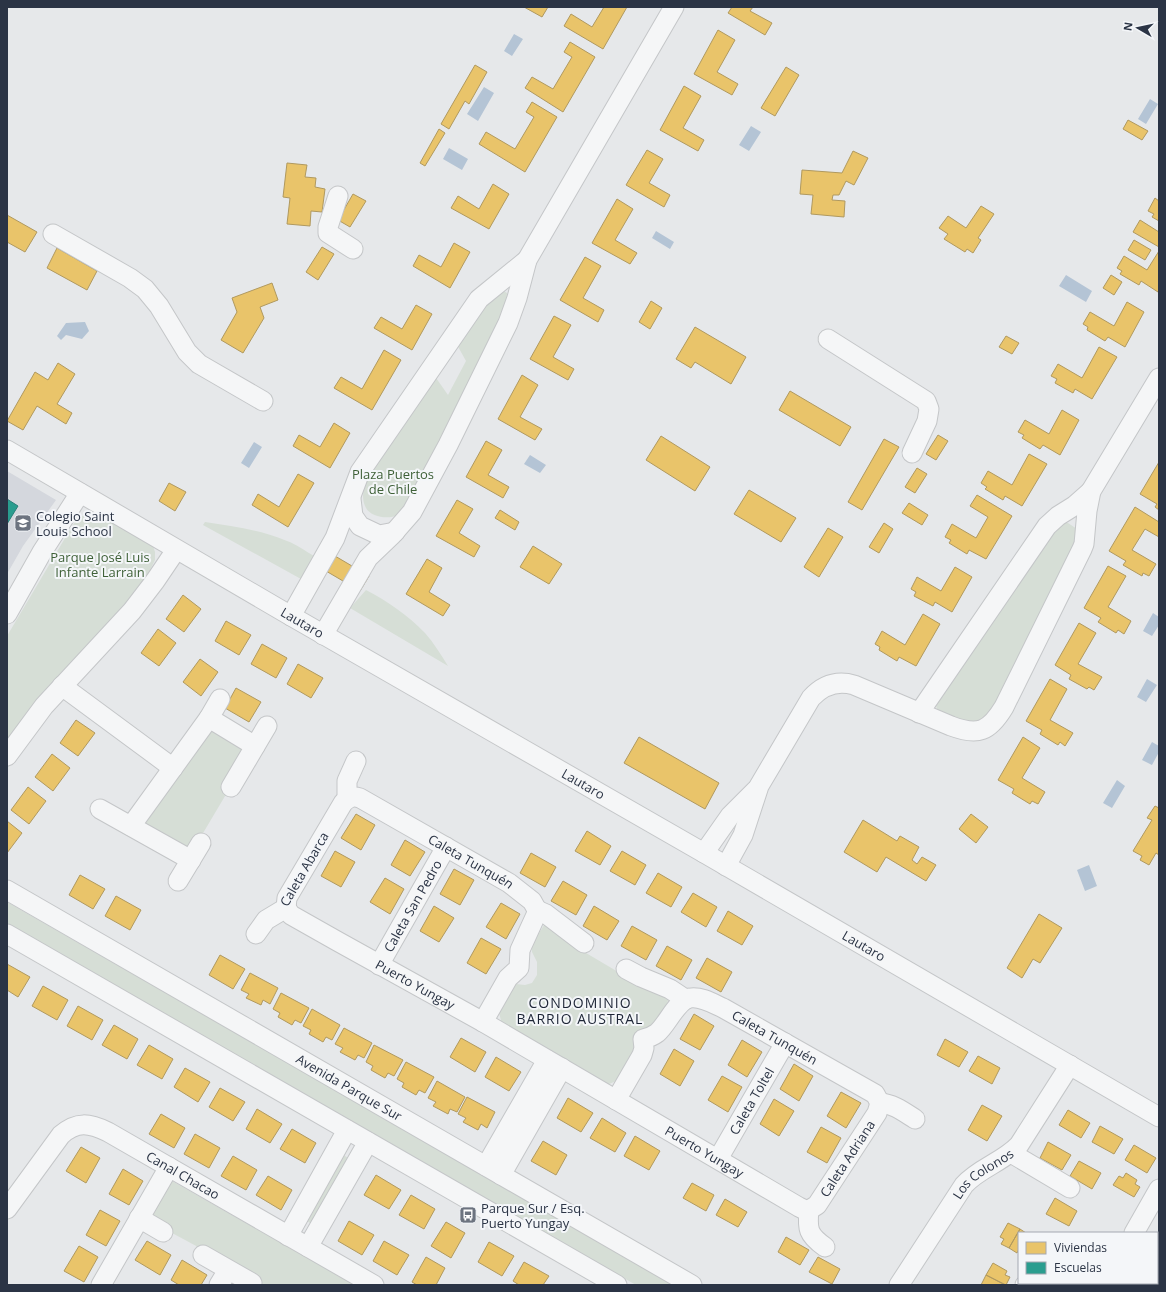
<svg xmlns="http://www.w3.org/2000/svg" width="1166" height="1292" viewBox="0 0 1166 1292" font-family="'Open Sans',sans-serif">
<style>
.built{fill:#d4d7dd}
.green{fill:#d6ded6}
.water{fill:#b4c4d5}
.homes{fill:#e9c46a;stroke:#b0995f}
.schools{fill:#2a9d8f;stroke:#2a7e79}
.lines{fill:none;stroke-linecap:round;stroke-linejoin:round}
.minor-casing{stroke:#c4c6c8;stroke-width:21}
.minor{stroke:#f5f6f7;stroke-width:19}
.labels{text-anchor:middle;stroke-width:4;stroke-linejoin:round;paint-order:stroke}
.park-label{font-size:13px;fill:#3f6138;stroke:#f4f6f9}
.poi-label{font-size:13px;fill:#2b3445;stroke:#f4f6f9;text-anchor:start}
.street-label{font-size:13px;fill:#2b3445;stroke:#f4f6f9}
.neighbourhood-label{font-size:14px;letter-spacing:1px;fill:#1d2536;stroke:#f4f6f9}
</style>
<rect width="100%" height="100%" fill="#e6e8ea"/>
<path class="built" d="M7,471L56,500L23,546L7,574Z"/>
<path class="green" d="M502,290L507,293L508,303L413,500C409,505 404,512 398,515C388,520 369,517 365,506C361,497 364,487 366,478L434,375L448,395L466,361L456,343L487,298Z
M88,512L100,514L153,546L155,552V560L148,574L124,606L85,648L7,751V636L71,528L75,522Z
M205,522C233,526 260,530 287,541C296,544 305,551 314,556L301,579L203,525Z
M1062,523H1068L1077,529L1079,537L997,707L975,725L940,713L937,709L935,702L1053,529Z
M366,590C387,601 408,615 425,633C434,643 441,655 448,666L350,608Z
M211,721L253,749L190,855L139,824Z
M7,902L634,1261L673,1285H636L7,925Z
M546,922L581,950L630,979L669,996C665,1020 643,1037 630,1056C625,1064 621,1072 616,1081L607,1085L502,1024L499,1013L513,987L516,984L525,985L532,983L537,975V962L532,952V944Z
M342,1154L351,1160L313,1225L304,1219Z
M172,1181L355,1285H260L211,1254L148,1220Z"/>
<path class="water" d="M514,34L523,39L512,56L504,51Z
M484,87L494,93L478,121L467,114Z
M1150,99L1158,104L1146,124L1138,119Z
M751,126L761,132L749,151L739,145Z
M449,148L468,159L462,170L443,159Z
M656,231L674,242L670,249L652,238Z
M1066,275L1092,291L1086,302L1059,286Z
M85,322L89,331L82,339L66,335L61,340L57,336L66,323Z
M254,442L262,447L249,468L241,463Z
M530,455L546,465L540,473L524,464Z
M1153,613L1159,617V625L1152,636L1143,631Z
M1147,679L1157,685L1146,702L1137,697Z
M1152,742L1159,746V752L1152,765L1142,760Z
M1117,780L1125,786L1112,808L1103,803Z
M1089,865L1097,886L1085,891L1077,870Z"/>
<path class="homes" d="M524,7H548L542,17Z
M604,7H627L603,49L564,26L571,14L592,27Z
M732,7H753L750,11L772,23L765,35L728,13Z
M718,30L735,40L717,72L738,84L732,95L694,74Z
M570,42L595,57L563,112L525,88L532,77L553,89L572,57L564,52Z
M475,65L487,72L469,104L465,101L449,129L441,124Z
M786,67L799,75L775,116L761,108Z
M684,86L701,96L683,128L704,140L698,151L660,130Z
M532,102L557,117L525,172L479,144L486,132L515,149L534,117L526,112Z
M1128,120L1148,131L1142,140L1123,129Z
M439,129L445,133L425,166L420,163Z
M647,150L663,159L649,183L670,195L664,207L626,185Z
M853,151L868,158L854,185L846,181L839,195H833L832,200L845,201L844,217L811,214L813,195L800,194L802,170L842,173Z
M287,163L307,165L305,177L316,178L315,187L325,189L322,212L311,211L310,226L287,224L290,198L283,197Z
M493,184L509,194L489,229L451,208L458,196L479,209Z
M353,194L366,201L350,227L338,220Z
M1155,198L1159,201V221L1152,217L1154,214L1148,211Z
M617,199L633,209L615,240L637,253L630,264L592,243Z
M981,206L994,214L978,238L981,240L973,253L967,249L965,252L944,239L948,234L939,228L948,216L966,228Z
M7,215L37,232L25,252L7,242Z
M1140,220L1159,232V247L1133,232Z
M1134,240L1151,250L1145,260L1128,250Z
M454,243L470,252L450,288L413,266L419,255L441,267Z
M322,247L334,254L318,280L306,272Z
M57,248L97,271L87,290L47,268Z
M1159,251V289L1158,292L1141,281L1139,285L1120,274L1122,271L1117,268L1124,256L1147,270Z
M585,257L601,266L583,298L604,310L598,322L560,300Z
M1111,275L1122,282L1114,295L1103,288Z
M272,283L278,300L260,307L264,318L243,353L221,340L237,312L232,298Z
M651,301L662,308L650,329L639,322Z
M1127,302L1144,312L1125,347L1108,337L1105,341L1087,330L1088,327L1083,324L1090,312L1114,326Z
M416,305L432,314L412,350L374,328L381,317L402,329Z
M554,316L571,325L553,357L574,369L568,380L530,359Z
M695,327L746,357L731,384L695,362L691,368L676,359Z
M1006,336L1019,343L1012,354L999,347Z
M1099,347L1117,357L1092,399L1075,389L1073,393L1055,383L1057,379L1051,376L1058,364L1082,378Z
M384,350L401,360L372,410L334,388L341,377L362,389Z
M58,363L75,374L57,404L72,413L66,424L37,406L23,430L7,421L35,372L48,380Z
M522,375L538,385L520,417L542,429L535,440L498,419Z
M790,391L851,427L840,446L779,410Z
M1062,410L1079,420L1060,455L1043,445L1040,449L1022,438L1024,435L1018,432L1025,420L1049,434Z
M334,423L350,433L330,468L293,446L299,435L320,447Z
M938,435L948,441L936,460L926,454Z
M661,436L710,467L695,491L646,460Z
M884,439L899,447L862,510L848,502Z
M486,441L502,450L488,475L509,487L503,498L466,477Z
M1029,454L1047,464L1022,506L1005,496L1003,500L985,489L987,487L981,483L988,471L1012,485Z
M1159,462V510L1155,507L1157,504L1140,494Z
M917,468L927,474L915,493L905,487Z
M298,474L314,483L288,527L252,505L258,494L279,507Z
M169,483L186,492L175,511L159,501Z
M749,490L796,518L781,542L734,514Z
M977,495L1012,516L986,559L969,550L967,554L949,543L951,540L945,537L952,524L976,538L988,517L970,506Z
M457,500L473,509L459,533L480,546L474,557L436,536Z
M909,503L928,515L922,525L902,513Z
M1135,507L1159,522V537L1145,529L1132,550L1156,564L1149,576L1143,573L1142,576L1123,565L1126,561L1109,551Z
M500,510L519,522L515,530L495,518Z
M884,523L893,529L879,553L869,547Z
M828,528L843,537L819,577L804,567Z
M533,546L562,564L549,584L520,567Z
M335,556L369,576L360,591L326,571Z
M427,559L442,568L429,592L450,605L443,616L406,594Z
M1108,566L1126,576L1108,607L1131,621L1124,634L1118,630L1116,633L1098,622L1101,618L1084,608Z
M955,567L972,577L952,612L935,602L933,606L914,596L916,592L911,589L917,577L941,591Z
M183,595L201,609L184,632L166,619Z
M923,614L940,624L916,666L899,657L897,661L879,650L880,647L875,644L882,631L905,645Z
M226,621L251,635L239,655L215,641Z
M1079,623L1096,633L1078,664L1102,677L1094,690L1089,687L1087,689L1069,679L1071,675L1055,665Z
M158,629L176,643L159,666L141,653Z
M262,644L287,658L276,678L251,664Z
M200,659L218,672L201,696L183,682Z
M298,664L323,678L311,698L287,684Z
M1050,679L1067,689L1050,720L1073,733L1065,746L1060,742L1058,745L1040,734L1042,730L1026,721Z
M236,688L261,702L249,722L225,708Z
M76,720L95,733L78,756L60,743Z
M639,737L719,783L705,809L624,763Z
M1023,737L1040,748L1022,778L1045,792L1038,804L1032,801L1030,804L1012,793L1014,789L998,780Z
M52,754L70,768L53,791L35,777Z
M28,787L46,801L29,824L11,810Z
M1155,806L1159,808V855L1156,853L1149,865L1140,860L1142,856L1133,851L1152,820L1147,818Z
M356,814L375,825L361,850L341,838Z
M971,814L988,827L976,843L959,829Z
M863,820L897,841L900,836L919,847L912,860L917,864L922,857L936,865L926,881L886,857L877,872L844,852Z
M7,821L22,833L7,853Z
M587,831L611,846L600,865L575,851Z
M405,840L425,852L410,876L391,865Z
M335,851L355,862L341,887L321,876Z
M622,851L646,865L635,885L610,871Z
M531,853L556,867L545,887L520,873Z
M454,869L474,880L460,905L440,894Z
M658,873L682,887L671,907L646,893Z
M80,875L105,889L93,909L69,895Z
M385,878L404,889L390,914L370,902Z
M563,881L587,895L576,915L551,901Z
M693,893L717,907L706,927L681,912Z
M116,896L141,910L130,930L105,916Z
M501,903L520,914L506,939L486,927Z
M434,906L454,918L439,942L420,931Z
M594,906L619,921L607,940L583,926Z
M728,911L753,926L742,945L717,931Z
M1039,914L1062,928L1040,963L1033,959L1022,978L1007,968Z
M632,926L657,940L646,960L621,946Z
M481,938L501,949L486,974L467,963Z
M667,946L692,960L681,980L656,966Z
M220,955L245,969L233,989L209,975Z
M707,958L732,972L721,992L696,978Z
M7,964L30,977L18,997L7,990Z
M250,973L278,988L270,1004L263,1000L261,1005L246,998L249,994L241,990Z
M43,986L68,1000L57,1020L32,1006Z
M281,993L309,1008L301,1023L295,1020L292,1025L278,1017L280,1013L273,1009Z
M78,1006L103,1020L92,1040L67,1026Z
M312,1009L340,1025L332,1040L326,1037L323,1042L309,1034L311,1030L303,1026Z
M694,1014L714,1026L700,1050L680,1039Z
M114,1025L138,1039L127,1059L102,1045Z
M344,1028L372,1043L364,1058L358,1055L355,1060L340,1052L343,1048L335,1044Z
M461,1038L486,1052L475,1072L450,1057Z
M945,1039L968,1052L959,1067L937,1055Z
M742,1040L762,1052L747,1077L728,1065Z
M149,1045L173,1059L162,1079L137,1065Z
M374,1045L403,1060L394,1076L388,1073L385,1078L371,1070L373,1066L366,1062Z
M674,1049L694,1061L680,1086L660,1074Z
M978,1056L1000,1068L992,1084L969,1071Z
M496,1057L521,1072L509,1091L485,1077Z
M406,1062L434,1077L425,1093L419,1090L416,1095L402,1087L404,1083L397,1079Z
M794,1064L813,1076L799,1101L780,1089Z
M185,1068L210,1082L198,1102L174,1087Z
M722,1076L742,1087L728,1112L708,1100Z
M437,1081L465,1097L457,1112L450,1109L448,1114L433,1106L436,1102L428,1098Z
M220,1088L245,1102L233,1121L209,1107Z
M841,1092L861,1103L846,1128L827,1116Z
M467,1097L495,1112L487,1128L481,1124L478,1130L463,1122L466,1118L458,1114Z
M568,1098L593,1113L581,1132L557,1118Z
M774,1099L794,1111L779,1136L760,1124Z
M982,1105L1002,1116L987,1141L968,1130Z
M257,1109L282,1124L270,1143L246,1129Z
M1068,1110L1090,1123L1081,1138L1059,1125Z
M161,1114L185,1128L174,1148L149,1134Z
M602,1118L626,1133L615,1152L590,1138Z
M1100,1126L1123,1139L1114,1154L1092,1142Z
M821,1127L841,1138L827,1163L807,1152Z
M292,1129L316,1143L305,1163L280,1149Z
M195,1134L220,1148L209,1168L184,1154Z
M635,1136L660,1151L649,1170L624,1156Z
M543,1141L567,1155L556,1175L531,1161Z
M1048,1142L1071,1155L1062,1170L1040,1158Z
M1134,1145L1156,1158L1147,1173L1125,1160Z
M81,1147L100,1158L86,1183L66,1171Z
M233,1156L257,1170L246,1190L221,1176Z
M1079,1161L1101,1173L1092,1189L1070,1176Z
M123,1169L143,1181L129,1205L109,1194Z
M1126,1173L1137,1180L1135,1184L1140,1187L1134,1197L1113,1185L1119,1176L1123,1178Z
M376,1175L401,1190L389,1209L364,1195Z
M268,1176L292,1190L281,1210L256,1195Z
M692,1183L714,1195L706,1211L683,1198Z
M411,1195L435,1209L424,1229L399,1215Z
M1055,1198L1077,1211L1069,1226L1046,1214Z
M725,1199L747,1212L738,1227L716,1215Z
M100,1210L120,1221L106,1246L86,1235Z
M349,1221L374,1235L362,1255L338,1241Z
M446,1222L465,1233L451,1258L431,1246Z
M1008,1223L1020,1229L1009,1248L1001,1244L1004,1239L1000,1237Z
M1020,1229L1026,1233H1019V1249L1017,1253L1009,1248Z
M786,1237L809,1250L800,1265L778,1252Z
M147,1241L171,1255L160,1275L135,1260Z
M384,1241L409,1255L397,1275L373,1261Z
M489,1242L514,1256L502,1276L478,1262Z
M79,1246L98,1257L84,1282L64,1271Z
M426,1257L445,1268L436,1285H417L412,1282Z
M818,1257L840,1269L832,1284L809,1272Z
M182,1260L207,1275L201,1285H179L171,1280Z
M524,1262L549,1276L543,1285H519L513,1281Z
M993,1263L1007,1271L1005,1275L1010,1277L1006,1285L986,1275Z
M986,1275L1005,1285H981Z
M1087,1283H1103L1102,1285H1086Z"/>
<path class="schools" d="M7,499L18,506L7,524Z"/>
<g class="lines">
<g class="minor-casing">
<g id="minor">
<path d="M338,196L328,227V233L353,249"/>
<path d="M53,234L130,278L145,289L159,306L187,352L199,364L263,401"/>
<path d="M828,339L926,401L929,409L927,421L912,453"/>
<path id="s1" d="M7,450L291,616L704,853L1159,1117"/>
<path d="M351,499L353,516L360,526L379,535L395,532"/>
<path d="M7,614L42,552L80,493"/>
<path d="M291,616L335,538L360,472L479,299L527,260"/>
<path d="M323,635L368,558L391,536L412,512L448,445L508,323L517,298L527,260L674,7"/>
<path d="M62,686L173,768"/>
<path d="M919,713L1047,526L1058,516L1074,506L1091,491"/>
<path d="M209,718L255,746"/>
<path d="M7,756L44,706L132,611L155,581L176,550"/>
<path d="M231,787L267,726"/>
<path d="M347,798V781L356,761"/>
<path d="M100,809L191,860"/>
<path d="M131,826L209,718L220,699"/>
<path d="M704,853L730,816L756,790"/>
<path d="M726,866L743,835L759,786L811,698C823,685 837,680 854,685L951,726C978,736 989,732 1004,707L1082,549L1084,544L1087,511L1091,491L1159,378"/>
<path d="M178,881L201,843"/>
<path id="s2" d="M7,890L692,1285"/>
<path id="s3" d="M286,908L291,915L337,941L483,1022L799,1207L805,1210H809"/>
<path id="s4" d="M286,908L287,898L343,803C349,797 353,796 360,798L509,883L532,901L537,910L536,915L520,950L519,968L508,978L483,1022"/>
<path d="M537,910L546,914L584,943"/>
<path d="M7,934L617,1285"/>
<path d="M256,934L266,920L286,908"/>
<path id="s5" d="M379,965L446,847"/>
<path d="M626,969L641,977L670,989L685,999"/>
<path id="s6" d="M616,1100L642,1055L644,1048L643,1039C648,1038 653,1036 657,1033C667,1025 677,1000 690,998C701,996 714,1004 723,1008L875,1094L880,1103"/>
<path d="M880,1103C894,1104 904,1112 915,1119"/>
<path d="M1011,1153L1070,1188"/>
<path id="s7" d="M718,1159L785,1043"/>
<path d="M486,1166L547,1060"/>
<path d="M501,1175L562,1068"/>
<path id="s8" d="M7,1209L61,1135C77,1121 89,1123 108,1132L374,1285"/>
<path id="s9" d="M809,1210L817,1205L877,1113L880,1103"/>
<path d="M809,1210C807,1229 808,1235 825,1247"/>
<path d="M139,1218L163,1232"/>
<path d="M1134,1233L1159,1189"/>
<path d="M288,1236L347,1130"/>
<path d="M308,1247L368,1142"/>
<path d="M203,1255L252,1283"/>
<path d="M101,1285L169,1167"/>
<path d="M219,1285L228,1270"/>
<path id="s10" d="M899,1285L964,1185C979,1168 1003,1162 1019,1145L1070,1065"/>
<path d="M1025,1285L1033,1283L1038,1285"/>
</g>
</g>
<use href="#minor" class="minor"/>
</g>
<defs>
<g id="school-square" transform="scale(0.9)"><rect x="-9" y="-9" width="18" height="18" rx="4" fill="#6c737f" stroke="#f4f6f9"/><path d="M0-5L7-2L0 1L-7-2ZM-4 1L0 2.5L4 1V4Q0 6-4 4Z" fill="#fff"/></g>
<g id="bus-square" transform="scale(0.9)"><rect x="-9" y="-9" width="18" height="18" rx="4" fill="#6c737f" stroke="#f4f6f9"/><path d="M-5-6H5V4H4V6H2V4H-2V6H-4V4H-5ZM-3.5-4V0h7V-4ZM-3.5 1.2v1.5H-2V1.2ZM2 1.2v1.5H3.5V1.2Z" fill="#fff"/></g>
</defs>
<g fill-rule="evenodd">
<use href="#school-square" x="23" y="523"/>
<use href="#bus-square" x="468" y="1215"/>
</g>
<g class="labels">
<g class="park-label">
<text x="393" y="479">Plaza Puertos<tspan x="393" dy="15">de Chile</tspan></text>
<text x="100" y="562">Parque José Luis<tspan x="100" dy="15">Infante Larrain</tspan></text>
</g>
<g class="poi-label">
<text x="36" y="521">Colegio Saint<tspan x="36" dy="15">Louis School</tspan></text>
<text x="481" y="1213">Parque Sur / Esq.<tspan x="481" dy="15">Puerto Yungay</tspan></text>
</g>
<g class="street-label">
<text dy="5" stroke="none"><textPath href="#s1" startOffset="342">Lautaro</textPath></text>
<text dy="5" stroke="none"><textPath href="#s1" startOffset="666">Lautaro</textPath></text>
<text dy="5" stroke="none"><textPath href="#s4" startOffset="267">Caleta Tunquén</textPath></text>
<text transform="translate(304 869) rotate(-60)" y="5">Caleta Abarca</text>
<text dy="5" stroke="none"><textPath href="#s5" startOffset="68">Caleta San Pedro</textPath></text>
<text dy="5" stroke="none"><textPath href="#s1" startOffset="990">Lautaro</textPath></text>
<text dy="5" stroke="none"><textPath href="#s3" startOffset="151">Puerto Yungay</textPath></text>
<text dy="5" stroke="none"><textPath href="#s6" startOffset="227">Caleta Tunquén</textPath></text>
<text dy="5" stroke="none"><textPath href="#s2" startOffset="395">Avenida Parque Sur</textPath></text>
<text dy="5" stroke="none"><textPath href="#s7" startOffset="67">Caleta Toltel</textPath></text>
<text dy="5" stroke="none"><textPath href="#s3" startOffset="485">Puerto Yungay</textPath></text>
<text dy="5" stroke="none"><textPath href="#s9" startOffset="65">Caleta Adriana</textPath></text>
<text dy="5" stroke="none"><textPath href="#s8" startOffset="229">Canal Chacao</textPath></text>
<text dy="5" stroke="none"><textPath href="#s10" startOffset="141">Los Colonos</textPath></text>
</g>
<g class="neighbourhood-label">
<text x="580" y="1008">CONDOMINIO<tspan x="580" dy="16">BARRIO AUSTRAL</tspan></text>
</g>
</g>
<rect width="1166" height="1292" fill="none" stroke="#2b3445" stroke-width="16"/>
<rect x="1018" y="1232" width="140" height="52" fill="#f4f6f9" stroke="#a4a8b1"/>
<rect x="1026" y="1242" width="20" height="12" fill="#e9c46a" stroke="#a4a8b1"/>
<text x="1054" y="1252" font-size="12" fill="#2b3445">Viviendas</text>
<rect x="1026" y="1262" width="20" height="12" fill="#2a9d8f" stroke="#a4a8b1"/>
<text x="1054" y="1272" font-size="12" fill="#2b3445">Escuelas</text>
<g transform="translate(1138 28) rotate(279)" stroke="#f4f6f9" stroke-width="3" paint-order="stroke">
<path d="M0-3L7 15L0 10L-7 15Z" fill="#2b3445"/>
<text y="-6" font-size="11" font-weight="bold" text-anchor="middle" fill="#2b3445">N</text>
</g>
</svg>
